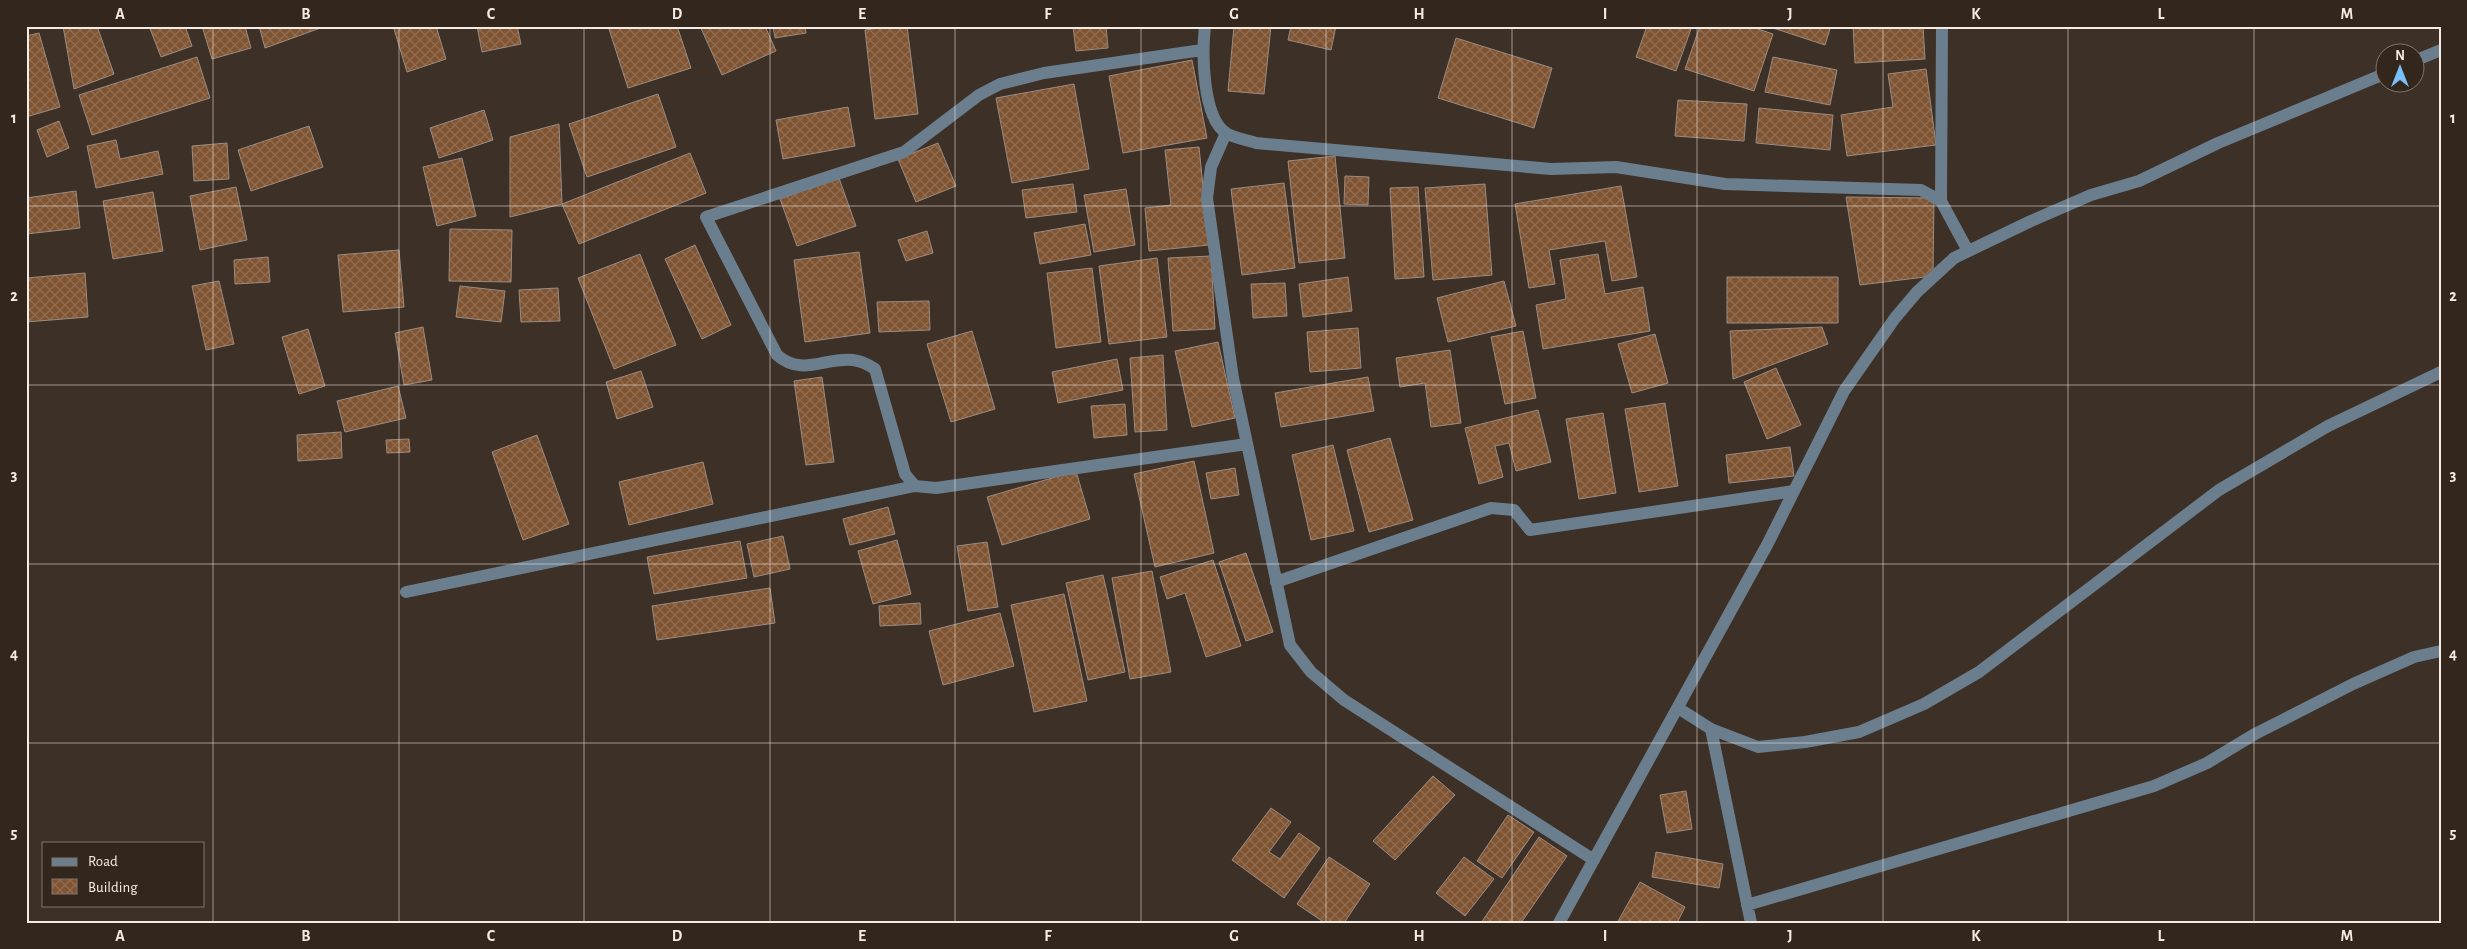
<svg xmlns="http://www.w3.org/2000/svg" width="2467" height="949" viewBox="0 0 2467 949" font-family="'Alegreya Sans',sans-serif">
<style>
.building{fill:url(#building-cross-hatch);stroke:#9c8b80}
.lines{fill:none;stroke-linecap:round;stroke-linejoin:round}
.minor{stroke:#6b7e8e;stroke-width:12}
.grid{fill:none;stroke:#f5ebe5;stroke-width:1;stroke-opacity:0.55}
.neatline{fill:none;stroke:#f5ebe5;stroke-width:2}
.grid-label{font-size:16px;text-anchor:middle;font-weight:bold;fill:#f5ebe5}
</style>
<defs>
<pattern id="building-cross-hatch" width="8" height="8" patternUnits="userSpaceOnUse" patternTransform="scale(1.25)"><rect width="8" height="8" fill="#7f5432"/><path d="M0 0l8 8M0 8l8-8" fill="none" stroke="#926d50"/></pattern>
</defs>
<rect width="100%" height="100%" fill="#3d3026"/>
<path class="building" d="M63,26H97L114,74L74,89Z
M149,26H185L192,46L161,57Z
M202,26H245L251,48L212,59Z
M259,26H326L265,48Z
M404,26H436L446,59L407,72L394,29Z
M477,26H517L521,44L482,52Z
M608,26H677L691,68L628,88Z
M700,26H765L776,51L722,75Z
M773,26H805L806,33L775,38Z
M895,26H907L918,114L875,119L865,30Z
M1073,26H1106L1108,48L1076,51Z
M1234,26H1271L1264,94L1228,91Z
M1291,26H1336L1331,50L1288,40Z
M1647,26H1692L1676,71L1636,57Z
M1700,26H1749L1773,34L1754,91L1685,69Z
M1767,26H1831L1825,45Z
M1853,26H1923L1925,59L1855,63Z
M39,33L60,107L26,117V36Z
M1456,38L1552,68L1534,128L1438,98Z
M197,57L210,98L92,135L79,95Z
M1773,57L1837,70L1830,105L1765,92Z
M1192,60L1207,138L1123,153L1109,76Z
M1926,69L1936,145L1847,156L1841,115L1893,107L1888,74Z
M1074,84L1089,169L1012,183L996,98Z
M658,94L676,147L587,177L569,124Z
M1678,100L1747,104L1744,141L1675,136Z
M848,107L855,146L783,159L776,120Z
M1759,108L1833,115L1830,150L1756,143Z
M484,110L493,140L439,158L430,128Z
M59,121L69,148L47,157L37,130Z
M559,124L562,204L510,217V137Z
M309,126L323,167L251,191L238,150Z
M116,140L120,159L158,151L163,174L96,188L87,146Z
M227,143L229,179L194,181L192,146Z
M938,143L956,186L916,202L898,159Z
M1199,147L1209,245L1149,251L1145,208L1171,205L1165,150Z
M690,153L706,193L579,244L562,204Z
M1335,156L1345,258L1299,263L1288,161Z
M462,158L476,216L437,226L423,167Z
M1345,176L1369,177L1368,205L1344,204Z
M839,178L856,226L797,246L780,199Z
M1284,183L1295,268L1242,275L1231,189Z
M1073,184L1077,212L1026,218L1022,190Z
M1485,184L1492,275L1433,280L1425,188Z
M1621,186L1637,277L1612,281L1605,241L1549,250L1555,284L1529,288L1515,204Z
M236,187L247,240L200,250L190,196Z
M1418,187L1424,277L1395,279L1390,188Z
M1126,189L1135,245L1094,252L1084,195Z
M76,191L80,228L26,234V198Z
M153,192L163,251L113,259L103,201Z
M1846,197L1934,198L1933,276L1860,285Z
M1085,224L1091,255L1040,264L1034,233Z
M450,229L512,230L511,282L449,281Z
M927,231L933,253L906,261L898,240Z
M695,245L731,325L702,339L665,259Z
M399,250L404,307L343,312L338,255Z
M859,252L870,333L805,342L794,260Z
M640,254L676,345L614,369L578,278Z
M1598,254L1605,294L1643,287L1650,331L1543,349L1536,305L1566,299L1560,260Z
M1211,256L1215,329L1173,331L1168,258Z
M268,257L270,282L235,284L234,260Z
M1157,258L1167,337L1109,344L1099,266Z
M1092,268L1101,342L1056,348L1047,273Z
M85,273L88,317L26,322V278Z
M1348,277L1352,311L1303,317L1299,284Z
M1727,277H1838V323H1727Z
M219,281L234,344L206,350L192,286Z
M1504,281L1516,326L1448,342L1437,298Z
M1285,283L1287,316L1253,318L1251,284Z
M460,286L505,291L501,322L456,317Z
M558,288L560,321L521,322L519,290Z
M929,301L930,330L879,332L877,302Z
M423,327L432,380L404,385L395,333Z
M1822,327L1828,344L1733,379L1730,331Z
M1358,328L1361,368L1310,372L1307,332Z
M308,329L325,386L299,394L282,337Z
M972,331L995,409L951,422L927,344Z
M1523,331L1536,398L1505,404L1491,337Z
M1655,334L1668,383L1632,393L1618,344Z
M1218,342L1235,418L1192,427L1175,351Z
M1450,350L1461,423L1431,427L1425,383L1400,387L1396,358Z
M1163,355L1167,430L1135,432L1130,358Z
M1117,359L1123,390L1058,403L1052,372Z
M1776,368L1801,425L1767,439L1744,382Z
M641,371L653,407L617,419L606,382Z
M822,377L834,462L806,465L794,381Z
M1368,377L1374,411L1281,427L1275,393Z
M398,386L406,418L345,432L337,401Z
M1665,403L1678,486L1639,492L1625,409Z
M1125,404L1127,435L1094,438L1091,406Z
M1538,410L1551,462L1516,471L1509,443L1495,446L1503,477L1479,484L1465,428Z
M1603,413L1616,493L1579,499L1566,419Z
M341,432L342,458L298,461L297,435Z
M537,435L569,524L523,540L492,452Z
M1390,438L1413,520L1369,532L1347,450Z
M409,439L410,452L387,453L386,440Z
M1333,445L1354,531L1311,540L1292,455Z
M1790,447L1794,476L1729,483L1726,455Z
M1194,461L1214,553L1155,567L1134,474Z
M703,462L713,504L629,525L619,482Z
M1235,468L1239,495L1211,499L1206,473Z
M1076,471L1090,519L1002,545L987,497Z
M888,507L895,534L850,545L843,519Z
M783,536L790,569L754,577L747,544Z
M897,540L911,594L873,604L858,551Z
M740,541L747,578L654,594L647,557Z
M987,542L998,607L968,611L957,546Z
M1246,553L1273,632L1246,641L1219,562Z
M1213,560L1241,646L1206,657L1185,593L1167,599L1160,577Z
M1152,571L1171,672L1130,679L1112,578Z
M1103,575L1125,672L1088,680L1066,583Z
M770,588L775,623L657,640L652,606Z
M1064,594L1087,701L1034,712L1011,605Z
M920,603L921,624L880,626L879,606Z
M1000,613L1014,666L943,685L929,631Z
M1433,776L1455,795L1395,860L1373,841Z
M1686,791L1692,829L1667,833L1660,795Z
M1271,808L1291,822L1269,852L1280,859L1299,833L1320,848L1284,898L1232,860Z
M1508,815L1534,832L1502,878L1477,861Z
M1539,837L1567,856L1521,923H1481Z
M1656,852L1723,864L1719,888L1652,877Z
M1329,857L1370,884L1344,923H1325L1297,904Z
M1464,857L1494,879L1465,916L1436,893Z
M1640,882L1685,907L1677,923H1617Z"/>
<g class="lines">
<path class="minor" d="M1205,26C1202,52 1202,117 1226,133C1234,138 1247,140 1256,143L1551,169L1616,167L1725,184L1921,190L1941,201
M1942,26L1941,201L1968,251
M2414,61L2441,50
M1226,133L1211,167L1207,198L1233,378L1290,645L1311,672L1344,700L1594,860
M915,486L905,474L875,369C869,365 861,361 853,360C825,357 802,377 777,355L706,217L904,152L979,95L1000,84L1044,73L1202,50
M1276,582L1491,508L1514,510L1530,530L1794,491
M406,592L915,486L936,488L1247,444
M1678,708L1711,729L1758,747L1805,742L1859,732L1924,704L1979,672L2219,490L2328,426L2441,372
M1711,729L1751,923
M1747,905L2154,786L2207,763L2255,734L2353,684L2414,657L2441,651
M1559,923L1767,545L1844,391L1895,318L1917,292L1954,258L2031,221L2091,195L2139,181L2218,143L2384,74"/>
</g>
<path class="grid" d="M213,26V923M399,26V923M584,26V923M770,26V923M955,26V923M1141,26V923M1326,26V923M1512,26V923M1697,26V923M1883,26V923M2068,26V923M2254,26V923M26,206H2441M26,385H2441M26,564H2441M26,743H2441"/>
<rect width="2467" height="949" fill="none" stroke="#33261c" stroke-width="55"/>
<rect x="42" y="842" width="162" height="65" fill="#33261c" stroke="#81756c"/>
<rect x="52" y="858" width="25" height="8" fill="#6b7e8e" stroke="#81756c"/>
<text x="88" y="866" font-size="15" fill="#f5ebe5">Road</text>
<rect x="52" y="879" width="25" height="15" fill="url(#building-cross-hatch)" stroke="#81756c"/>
<text x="88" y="892" font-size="15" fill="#f5ebe5">Building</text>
<g transform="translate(2400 68)"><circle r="24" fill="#33261c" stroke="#81756c"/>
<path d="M0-4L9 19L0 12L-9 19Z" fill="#7abff8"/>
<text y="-8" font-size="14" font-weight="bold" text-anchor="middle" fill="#f5ebe5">N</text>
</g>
<rect x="28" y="28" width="2412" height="894" class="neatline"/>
<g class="grid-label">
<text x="120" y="19">A</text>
<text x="306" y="19">B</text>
<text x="491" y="19">C</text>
<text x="677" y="19">D</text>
<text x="862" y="19">E</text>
<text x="1048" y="19">F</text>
<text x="1234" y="19">G</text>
<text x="1419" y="19">H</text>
<text x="1605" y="19">I</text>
<text x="1790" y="19">J</text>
<text x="1976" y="19">K</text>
<text x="2161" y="19">L</text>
<text x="2347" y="19">M</text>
<text x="14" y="123">1</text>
<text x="2453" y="123">1</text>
<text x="14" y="301">2</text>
<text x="2453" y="301">2</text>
<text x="14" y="480">3</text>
<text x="2453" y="480">3</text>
<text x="14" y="659">4</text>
<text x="2453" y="659">4</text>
<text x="14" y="838">5</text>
<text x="2453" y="838">5</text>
<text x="120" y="941">A</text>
<text x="306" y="941">B</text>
<text x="491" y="941">C</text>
<text x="677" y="941">D</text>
<text x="862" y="941">E</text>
<text x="1048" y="941">F</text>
<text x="1234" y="941">G</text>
<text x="1419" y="941">H</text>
<text x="1605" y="941">I</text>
<text x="1790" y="941">J</text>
<text x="1976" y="941">K</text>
<text x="2161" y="941">L</text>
<text x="2347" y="941">M</text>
</g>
</svg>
